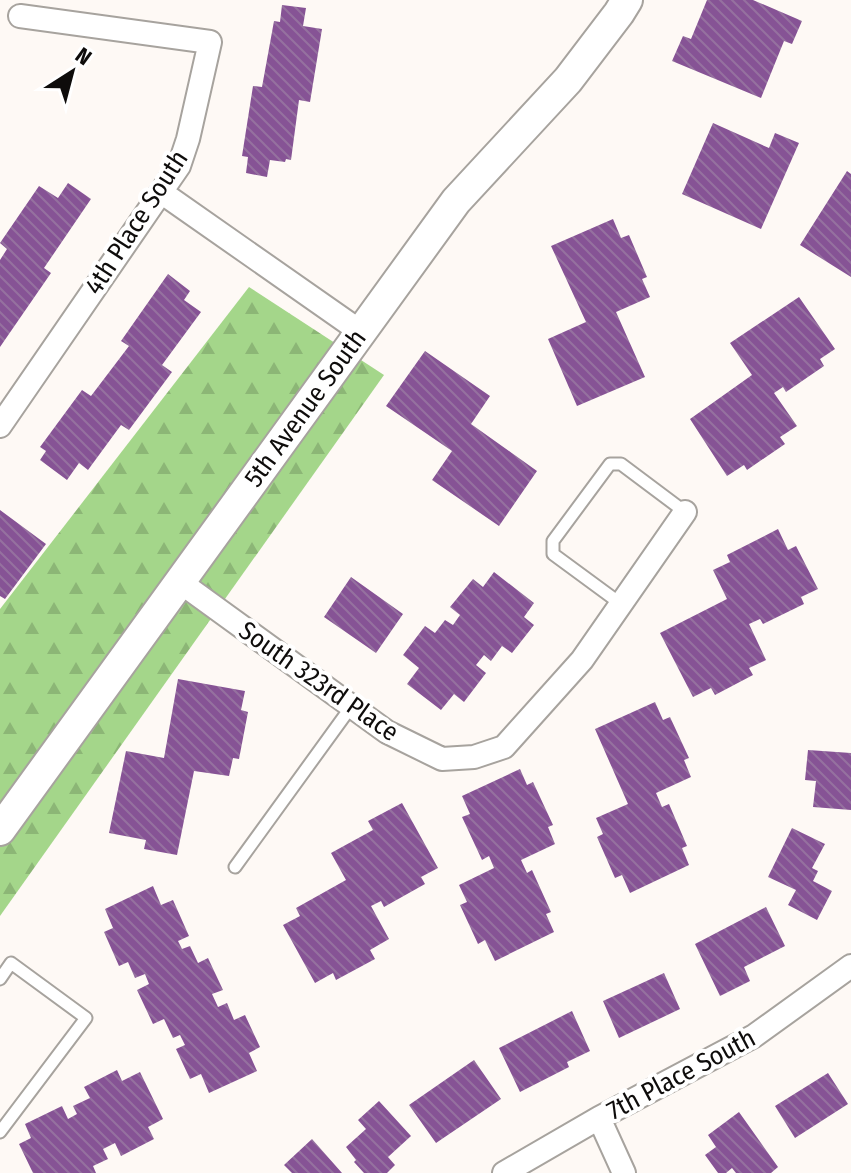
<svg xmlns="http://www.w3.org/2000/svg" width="851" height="1173" viewBox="0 0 851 1173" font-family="'Fira Sans Condensed',sans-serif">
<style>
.forest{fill:url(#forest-firs)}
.building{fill:url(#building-back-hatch)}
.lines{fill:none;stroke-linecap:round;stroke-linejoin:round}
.lane-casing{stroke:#a7a39e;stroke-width:15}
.street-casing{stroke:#a7a39e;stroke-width:26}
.secondary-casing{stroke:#a7a39e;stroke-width:34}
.lane{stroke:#fff;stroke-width:11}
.street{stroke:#fff;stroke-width:22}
.secondary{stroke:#fff;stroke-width:30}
.labels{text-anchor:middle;stroke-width:8;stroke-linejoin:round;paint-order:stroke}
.street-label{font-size:26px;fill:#0e0c0b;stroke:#fff}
</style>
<defs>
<pattern id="forest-firs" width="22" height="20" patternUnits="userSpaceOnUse" patternTransform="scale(2)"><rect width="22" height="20" fill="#a4d68a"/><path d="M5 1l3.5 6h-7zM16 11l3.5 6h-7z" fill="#8cb676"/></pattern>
<pattern id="building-back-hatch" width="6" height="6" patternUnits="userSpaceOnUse" patternTransform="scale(2)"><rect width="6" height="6" fill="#865395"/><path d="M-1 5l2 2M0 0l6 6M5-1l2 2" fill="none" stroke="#95719f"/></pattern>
</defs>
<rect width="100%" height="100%" fill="#fef9f5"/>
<path class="forest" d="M249,287L384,375L0,916V609Z"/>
<path class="building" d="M707,0H753L802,21L792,44L784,41L761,98L672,61L683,36L691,39Z
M282,5L306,8L303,26L322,29L310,102L299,100L291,160L286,159L285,162L270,160L267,177L246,173L248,157L242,156L253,86L262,87L274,21L280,22Z
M713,123L769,148L775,133L799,143L761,229L682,194Z
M847,171L851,174V277L800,245Z
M68,183L91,199L44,268L51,273L0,347V260L7,249L0,243L39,186L58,198Z
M613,219L621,238L629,235L647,277L642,279L650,297L616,312L645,377L577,406L548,339L586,322L551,246Z
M168,274L190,291L184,300L201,312L162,365L172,372L129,430L121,425L88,470L79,463L67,480L40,460L46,451L40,447L82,390L91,396L129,346L121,341Z
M799,297L835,349L820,359L824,366L786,392L783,387L774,393L797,426L780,437L785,444L747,470L744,465L727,476L690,419L752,375L730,343Z
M425,351L490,396L471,424L537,471L499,526L432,480L452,451L386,406Z
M0,510L46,544L5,599L0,596Z
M778,529L788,550L796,546L818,589L801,597L804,604L763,624L760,619L749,624L766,660L749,668L753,675L715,695L711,688L693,697L660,633L727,599L713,570L730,562L727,555Z
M494,572L534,603L524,617L534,625L512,653L502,646L491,661L484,655L476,665L486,673L464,702L454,694L441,710L407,684L419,668L403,655L425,626L435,633L445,620L453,625L460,615L450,607L473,579L483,587Z
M351,577L403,614L376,653L324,617Z
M178,679L245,691L241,710L248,712L239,759L233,758L229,776L194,771L177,855L144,849L146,840L109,833L126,751L164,758Z
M655,702L663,720L670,717L689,758L684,760L691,777L656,793L662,807L669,804L687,846L682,848L689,865L630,893L622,875L615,878L597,837L603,834L596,818L628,804L595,729Z
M808,750L851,753V810L813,807L816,781L805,780Z
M520,769L527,785L533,782L553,825L548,827L555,844L521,860L527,873L532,870L551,912L546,914L554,932L495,961L485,940L478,944L460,905L467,902L459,885L494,868L489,856L482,860L462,817L470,814L462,796Z
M402,803L438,868L421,877L425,884L384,907L381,901L371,906L389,939L370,950L375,959L336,980L333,973L315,983L283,925L300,916L296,908L346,880L331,853L373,830L368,821Z
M792,828L825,844L812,868L818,871L813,881L832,891L817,920L788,905L796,890L768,877Z
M153,886L161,905L173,900L189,936L178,941L182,949L190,946L198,963L208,958L223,990L212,994L218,1007L227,1003L234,1020L245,1015L260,1047L249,1053L257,1071L209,1093L201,1074L190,1079L176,1049L185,1045L180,1035L173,1038L164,1019L153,1024L137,990L149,984L145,974L135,978L128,962L119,966L104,932L113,928L105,909Z
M766,907L785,946L744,967L750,981L720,996L695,944Z
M664,973L680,1009L619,1038L603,1001Z
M572,1011L590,1051L567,1062L569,1067L520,1092L499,1048Z
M474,1060L501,1099L436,1143L409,1105Z
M117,1070L122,1081L140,1072L163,1119L148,1127L154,1139L121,1156L115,1143L103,1149L108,1159L93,1166L96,1173H33L19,1144L31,1138L25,1124L62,1106L68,1119L77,1114L73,1106L90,1098L84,1087Z
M828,1073L848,1104L795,1138L775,1106Z
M379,1101L411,1136L388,1157L395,1165L387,1173H364L354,1162L356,1160L346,1147L366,1129L358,1120Z
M739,1112L778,1167L771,1173H736L732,1168L726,1173H718L705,1155L716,1147L708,1135Z
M312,1139L342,1173H292L284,1165Z"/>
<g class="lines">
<g class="lane-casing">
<path id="lane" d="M621,604L553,554V541L610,464H621L685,512
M235,867L351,707
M0,979L11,963L86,1018L0,1132"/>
</g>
<g class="street-casing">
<path id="street" d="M161,192L361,332
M0,426L179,166L188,139L210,42L20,16
M180,582L387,732L442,759L474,757L504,747L582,660L685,512
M599,1118L624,1173
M504,1173L599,1118L754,1036L851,966"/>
</g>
<g class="secondary-casing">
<path id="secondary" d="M0,830L456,201L568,80L619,13L627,0"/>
</g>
<use href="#lane" class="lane"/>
<use href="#street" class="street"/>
<use href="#secondary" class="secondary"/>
</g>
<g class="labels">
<g class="street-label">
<text transform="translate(136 222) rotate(-57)" y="9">4th Place South</text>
<text transform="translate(305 408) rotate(-54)" y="9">5th Avenue South</text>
<text transform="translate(319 681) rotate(35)" y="9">South 323rd Place</text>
<text transform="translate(681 1074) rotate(-28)" y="9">7th Place South</text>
</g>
</g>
<g transform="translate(72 72) rotate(36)" stroke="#ffffff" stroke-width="6" paint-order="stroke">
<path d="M0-6L14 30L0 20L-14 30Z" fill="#0e0c0b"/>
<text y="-12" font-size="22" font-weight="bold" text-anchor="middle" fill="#0e0c0b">N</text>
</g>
</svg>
